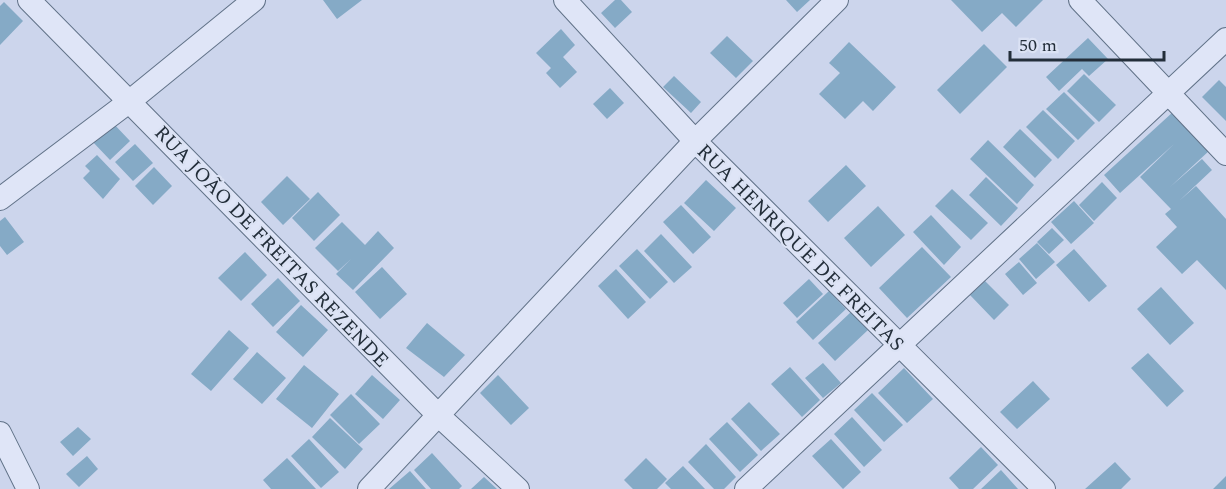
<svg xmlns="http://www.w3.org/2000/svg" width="1226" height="489" viewBox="0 0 1226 489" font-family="Spectral,serif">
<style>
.building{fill:#85aac6}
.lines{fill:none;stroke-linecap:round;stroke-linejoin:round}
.minor-casing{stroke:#617288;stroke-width:24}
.minor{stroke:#dfe5f7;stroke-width:22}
.labels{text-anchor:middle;stroke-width:4.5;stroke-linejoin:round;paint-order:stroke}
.street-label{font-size:20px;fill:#232e3a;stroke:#dbe2f4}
</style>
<rect width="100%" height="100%" fill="#ccd5ec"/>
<path class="building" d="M323,0H362L337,19Z
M615,0H621L632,12L615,28L601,13Z
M786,0H810L797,12Z
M951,0H1043L1016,27L1002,13L982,32Z
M4,2L23,21L0,45V6Z
M561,29L575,45L563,57L577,72L560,88L546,73L551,68L536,53Z
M727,36L753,61L736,78L710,53Z
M1088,38L1108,59L1089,76L1082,69L1059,91L1046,77Z
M849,42L896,87L873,111L863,101L845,119L819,94L840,73L829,63Z
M984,44L1007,67L960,114L937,90Z
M1084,74L1116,105L1099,122L1067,91Z
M674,76L701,102L691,113L663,87Z
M1219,80L1226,87V121L1202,97Z
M610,88L624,103L607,119L593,104Z
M1064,92L1095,123L1078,140L1046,109Z
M1043,110L1075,141L1058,159L1026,127Z
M1173,112L1210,150L1170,187L1202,159L1212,170L1179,201L1196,186L1226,219V290L1197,260L1182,274L1156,247L1177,227L1165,214L1171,209L1140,177L1174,144L1120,193L1104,175Z
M112,122L130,141L110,160L92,141Z
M1020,129L1052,160L1035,178L1003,147Z
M988,140L1034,185L1017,204L970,159Z
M135,144L153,163L133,181L115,162Z
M97,155L120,179L103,199L83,178L90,171L85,166Z
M846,165L866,186L828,222L808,201Z
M154,167L172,186L153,205L135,186Z
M287,176L310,199L283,225L261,202Z
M986,177L1018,208L1001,226L969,195Z
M706,180L736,208L714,231L684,203Z
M1102,182L1117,198L1094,221L1079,205Z
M952,189L988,223L971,240L935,206Z
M318,192L340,215L314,241L292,218Z
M1074,201L1094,223L1071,244L1051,222Z
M681,205L711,237L693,254L663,222Z
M878,206L905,235L871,267L844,238Z
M931,215L961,247L944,265L913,232Z
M5,217L24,242L7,255L0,246V221Z
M342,222L365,245L378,231L394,248L353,290L336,274L351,259L338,271L315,248Z
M1052,228L1064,240L1049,254L1037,242Z
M661,234L692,267L674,283L644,251Z
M1037,243L1055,262L1036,279L1019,259Z
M922,247L951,277L907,318L879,288Z
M637,249L668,282L650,299L619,266Z
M1074,249L1107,286L1089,302L1056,265Z
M245,252L267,275L241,301L218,278Z
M1019,262L1037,283L1023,295L1005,274Z
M382,267L407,294L380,319L355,292Z
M616,269L646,302L628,319L598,286Z
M278,278L300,301L273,327L251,304Z
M809,279L823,294L797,318L783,303Z
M985,281L1009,305L994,320L970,295Z
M1161,287L1194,323L1170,345L1137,309Z
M829,291L846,309L813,340L796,322Z
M301,305L328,330L303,357L276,332Z
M851,312L868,330L835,361L818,343Z
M427,323L465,355L444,377L406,348Z
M229,330L249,348L211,391L191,374Z
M257,352L286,378L262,404L233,379Z
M1148,353L1184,391L1167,407L1131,368Z
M823,363L841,383L823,398L805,378Z
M304,365L339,394L312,428L276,399Z
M790,367L820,400L802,417L771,384Z
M904,368L933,399L907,423L878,393Z
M372,375L400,400L383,419L355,394Z
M498,375L529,408L511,425L480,393Z
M1033,381L1050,399L1017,429L1000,412Z
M872,393L903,425L884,442L854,410Z
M351,394L380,424L359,444L330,415Z
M749,402L780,434L761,451L731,419Z
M852,417L882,450L864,467L834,434Z
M330,418L363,449L345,469L312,437Z
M727,422L758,455L740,472L709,439Z
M78,427L91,439L73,456L60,442Z
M309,439L339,472L321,488L291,456Z
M831,439L861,472L843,489L812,456Z
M706,444L736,477L724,489H714L688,462Z
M981,447L998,465L973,489H959L949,478Z
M432,453L462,486L459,489H431L414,470Z
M87,456L98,469L79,487L66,474Z
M287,458L316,489H271L263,480Z
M646,458L667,479L657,489H633L624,480Z
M1115,462L1131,479L1121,489H1085Z
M683,466L705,489H671L665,483Z
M1001,470L1018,489H981Z
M410,471L426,489H389Z
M1226,476V489H1213Z
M484,477L497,489H471Z"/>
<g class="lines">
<g class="minor-casing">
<path id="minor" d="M29,0L438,415L518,489
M565,0L695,141L1044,489
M1080,0L1226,154
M0,199L130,101L254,0
M0,433L28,489
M369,489L695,141L837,0
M746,489L1226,39"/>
</g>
<use href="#minor" class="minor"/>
</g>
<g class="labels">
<g class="street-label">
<text transform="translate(272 246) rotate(46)" y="7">RUA JOÃO DE FREITAS REZENDE</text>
<text transform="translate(801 247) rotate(45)" y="7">RUA HENRIQUE DE FREITAS</text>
</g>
</g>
<path d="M1010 51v9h154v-9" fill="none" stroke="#232e3a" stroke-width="3"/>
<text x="1019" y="51" font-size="18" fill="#232e3a" stroke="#dbe2f4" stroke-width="4.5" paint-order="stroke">50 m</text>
</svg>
